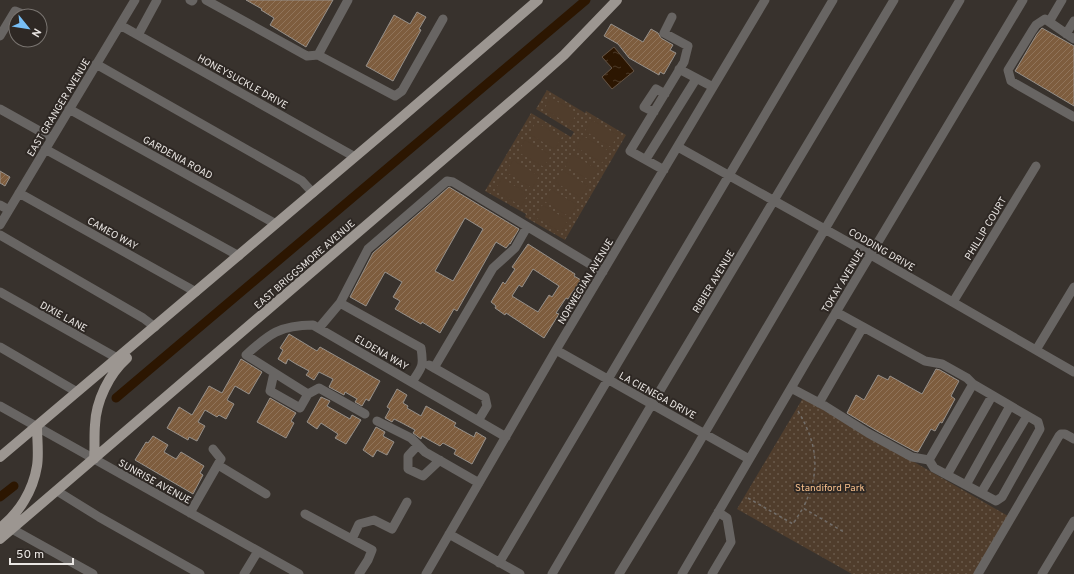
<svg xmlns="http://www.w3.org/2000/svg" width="1074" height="574" viewBox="0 0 1074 574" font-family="Overpass,sans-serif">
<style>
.park{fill:url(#park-dots)}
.pitch{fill:#503d2c}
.water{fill:url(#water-ripples);stroke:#655445}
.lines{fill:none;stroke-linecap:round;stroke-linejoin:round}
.canal{stroke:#2c1601;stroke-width:9}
.building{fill:url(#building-hatch);stroke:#96908a;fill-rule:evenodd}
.path{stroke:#726d69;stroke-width:1.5;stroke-dasharray:3 3;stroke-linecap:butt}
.minor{stroke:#686563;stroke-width:9}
.major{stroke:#9c9691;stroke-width:10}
.labels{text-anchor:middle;stroke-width:4;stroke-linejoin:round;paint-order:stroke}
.street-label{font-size:10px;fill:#eae6e3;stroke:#2e2824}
.park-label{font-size:10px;fill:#f8c08c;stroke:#2e2824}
</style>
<defs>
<pattern id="park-dots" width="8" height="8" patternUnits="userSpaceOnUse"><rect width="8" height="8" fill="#503d2c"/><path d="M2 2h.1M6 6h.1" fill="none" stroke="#69594a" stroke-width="1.8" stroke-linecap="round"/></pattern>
<pattern id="water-ripples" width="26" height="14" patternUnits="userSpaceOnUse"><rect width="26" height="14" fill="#2c1601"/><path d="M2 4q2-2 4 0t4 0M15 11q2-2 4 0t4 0" fill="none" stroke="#4b3826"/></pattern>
<pattern id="building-hatch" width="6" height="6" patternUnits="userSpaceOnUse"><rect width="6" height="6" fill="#7e5d3e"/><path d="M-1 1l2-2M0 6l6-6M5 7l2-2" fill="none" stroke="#90745a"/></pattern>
</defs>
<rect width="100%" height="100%" fill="#38322d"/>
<path class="park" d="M547,90L585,113L586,111L626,135L565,240L525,217L526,214L485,191L531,113L571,137L574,132L536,109Z
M803,398L1008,516L975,574H852L737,509Z"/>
<path class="pitch" d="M551,98L577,113L570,125L544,109Z
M592,120L618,135L611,147L585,131Z
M536,122L562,137L555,149L529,134Z
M583,136L609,151L602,163L576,147Z
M525,140L551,155L544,167L518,152Z
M572,154L598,170L591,181L565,166Z
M513,160L539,176L532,188L506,172Z
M562,170L588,186L581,198L555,182Z
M502,178L528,194L521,206L495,190Z
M551,189L577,205L570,217L544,201Z
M542,205L568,220L561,232L535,217Z"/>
<path class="water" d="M614,47L634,71L612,89L602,77L612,68L602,57Z"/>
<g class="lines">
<path class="canal" d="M116,398L586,0
M0,497L14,486"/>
</g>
<path class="building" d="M246,0H333L306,47L270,25L274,18L261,10L262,9Z
M417,12L426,17L419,29L421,30L393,81L366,66L394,15L410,24Z
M611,24L643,42L651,29L658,33L661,38L673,45L670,50L676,53L664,74L660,72L659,75L629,58L618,44L604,36Z
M1042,28L1074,46V106L1015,71L1037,34Z
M0,171L10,177L5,186L0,183Z
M449,187L519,229L510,244V243L506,248L496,242L457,311L454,309L440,333L422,322L421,324L395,309L400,301L393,297L402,282L385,272L366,306L350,297L373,253ZM465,218L483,229L453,281L435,271Z
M528,244L575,274L574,276L581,280L568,299L566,298L556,313L559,314L544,338L506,313L505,315L495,308L496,306L491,302L503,282L505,284L515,269L512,267ZM533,269L559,286L552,297L549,295L538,312L512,296L519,285L522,287Z
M289,334L317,351L320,347L380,381L369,401L366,399L362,406L355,402L357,399L345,392L344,395L329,387L333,379L319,372L314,380L306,375L309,371L296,364L288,359L286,364L278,359L283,350L280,348Z
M241,359L262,372L249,394L235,386L227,400L234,404L226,419L219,415L217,417L205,410L198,422L205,426L197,441L189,437L188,440L167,428L179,407L192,415L209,386L222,393Z
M936,369L940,370L959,381L951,396L955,399L942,423L940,422L935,431L931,429L918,452L914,451L877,431L847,413L856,395L864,400L878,375L888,380L890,376L922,394Z
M397,389L407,395L403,403L408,406L407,408L421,416L426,406L456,423L454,426L474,437L476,432L486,438L472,464L454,454L456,450L443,443L440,446L422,436L421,439L413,433L415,430L402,423L394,419L392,422L385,418L390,409L387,407Z
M321,397L330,401L327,406L350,419L352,415L361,420L346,444L335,438L338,434L321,423L317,429L307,422Z
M270,398L296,413L291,421L294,423L286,438L257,422Z
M376,427L385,432L383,436L394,442L387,455L377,450L373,457L363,450Z
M153,436L168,445L164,452L176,459L181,452L204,466L200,473L203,475L193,494L135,460L146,442L148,443Z"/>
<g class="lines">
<path class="path" d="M798,411C818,445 821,472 803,508
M748,498L793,524L803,508L844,532"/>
<path class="minor" d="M190,0L192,1L193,0
M206,0L307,56L318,55L395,96L402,91L443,19
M1049,22L1062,0
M120,25L355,157
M1066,34L1074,21
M138,35L157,0
M0,36L15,11L27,16
M1074,39L1045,19L1036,25L1032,31L1008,70L1011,81L1016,84L1074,117
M318,55L348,0
M96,64L302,181L313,193
M679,69L713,87
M0,109L52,138
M69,109L276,224
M654,112L644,107L656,89L665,94
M678,147L871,255L1074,372
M45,149L239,256
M646,159L696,79
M664,170L630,151L684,62L688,46L664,33L672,17
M19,193L196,292
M0,205L9,210
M0,225L135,0
M0,235L143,318L155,327
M0,292L117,358
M953,302L1036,166
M340,303L421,348C424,367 422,367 412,382
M319,328L340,303L368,249L447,181L453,182L603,272
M0,347L77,392
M556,350L749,459
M1036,350L1074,287
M429,365L485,397L487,406L478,421
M434,368L493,268L515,248L527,227
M274,373L270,391L300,408L308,394L319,388L365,414
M791,388L825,406L868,433L912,457L929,460L934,468L996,501L1002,497L1040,429L1038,422L973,384L967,378L942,364L925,361L836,312
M308,394L246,355C269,334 280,325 313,325L506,437
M819,403L863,327
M0,406L299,574
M377,421L411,438L425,452L479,483
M418,445L408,456V469L423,476L440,460
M929,460L973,384
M218,465L266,494
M947,475L992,396
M966,485L1010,406
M57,491L99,517L200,574
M981,493L1027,416
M190,513L221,459L213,449
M305,514L372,550L368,560L359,574
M12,529L93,574
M449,534L520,574
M352,539L359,524L374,520L392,529L407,502
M499,563L833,0
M244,574L258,551
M426,574L556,350L765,0
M552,574L652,404L894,0
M619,574L690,458L960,0
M682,574L808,359L1023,0
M712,574L731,542L727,518L718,512
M978,574L1059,436L1061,434H1065L1074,439
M1042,574L1074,521"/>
<path class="major" d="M0,457L395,123L538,0
M94,459C95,448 94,436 95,425C96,401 109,374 127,358
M0,528C19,513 33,491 37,466C39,454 37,439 37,426
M0,539L537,79L564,55L617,0"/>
</g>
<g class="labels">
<g class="street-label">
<text transform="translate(243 81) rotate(29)" y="4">HONEYSUCKLE DRIVE</text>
<text transform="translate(58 107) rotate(-59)" y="4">EAST GRANGER AVENUE</text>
<text transform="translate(178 157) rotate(29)" y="4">GARDENIA ROAD</text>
<text transform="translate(985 228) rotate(-59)" y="4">PHILLIP COURT</text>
<text transform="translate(113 233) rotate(29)" y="4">CAMEO WAY</text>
<text transform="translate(882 249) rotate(30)" y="4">CODDING DRIVE</text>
<text transform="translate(304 264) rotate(-41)" y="4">EAST BRIGGSMORE AVENUE</text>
<text transform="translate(585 281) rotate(-59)" y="4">NORWEGIAN AVENUE</text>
<text transform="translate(713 281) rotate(-59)" y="4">RIBIER AVENUE</text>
<text transform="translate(842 281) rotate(-59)" y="4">TOKAY AVENUE</text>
<text transform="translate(64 316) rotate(29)" y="4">DIXIE LANE</text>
<text transform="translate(382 352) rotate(30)" y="4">ELDENA WAY</text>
<text transform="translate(658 395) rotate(29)" y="4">LA CIENEGA DRIVE</text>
<text transform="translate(155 481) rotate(29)" y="4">SUNRISE AVENUE</text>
</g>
<g class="park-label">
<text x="830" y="491">Standiford Park</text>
</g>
</g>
<g transform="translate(28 28) rotate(120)"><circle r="19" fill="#2e2824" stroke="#797470"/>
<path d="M0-3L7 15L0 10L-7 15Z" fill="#78bff7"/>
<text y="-6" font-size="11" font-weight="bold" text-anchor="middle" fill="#eae6e3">N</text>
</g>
<path d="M10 558v6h63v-6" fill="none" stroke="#eae6e3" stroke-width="2"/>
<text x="16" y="558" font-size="12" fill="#eae6e3" stroke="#2e2824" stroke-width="3" paint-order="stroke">50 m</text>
</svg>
